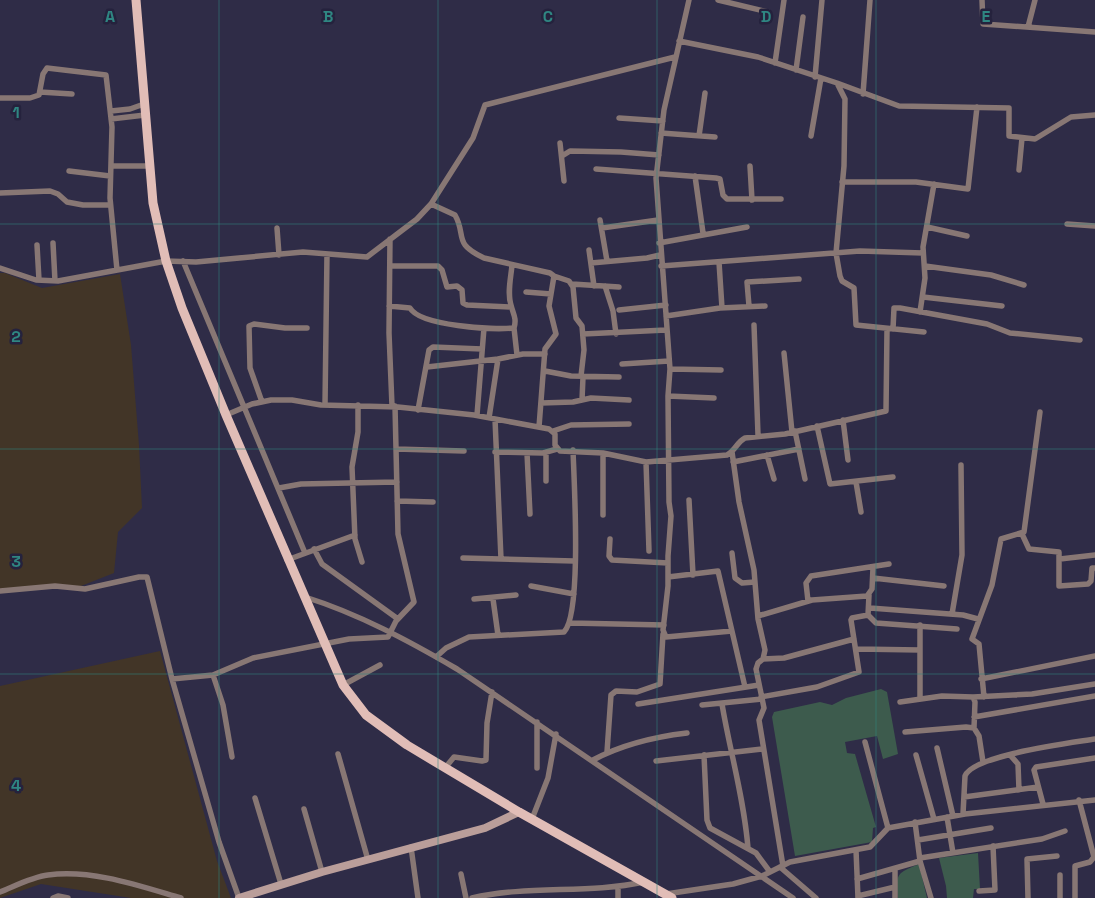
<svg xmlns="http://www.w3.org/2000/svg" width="1095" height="898" viewBox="0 0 1095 898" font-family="'Space Grotesk',sans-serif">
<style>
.industrial{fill:#423527}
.green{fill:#3d5b4d}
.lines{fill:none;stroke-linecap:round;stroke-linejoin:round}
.street{stroke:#887774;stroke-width:5.5}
.secondary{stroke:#ba9e9a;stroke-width:8}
.primary{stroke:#e1bdb7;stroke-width:9}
.grid{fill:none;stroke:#2f8682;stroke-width:1;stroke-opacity:0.55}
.grid-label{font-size:16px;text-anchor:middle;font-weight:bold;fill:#2f8682;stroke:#25223d;stroke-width:5;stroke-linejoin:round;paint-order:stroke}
</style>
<rect width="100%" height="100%" fill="#2f2c47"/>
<path class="industrial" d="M0,273H5L42,288L120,274L131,345L139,445L142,508L118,532L114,573L76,588L12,589L0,592Z
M160,651L217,861L231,898H131L41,884L0,898V686Z"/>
<path class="green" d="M881,689L887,692L898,754L883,759L877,736L845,742L847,753L855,754L876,827L873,828L872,842L795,856L772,717L774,712L820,702L832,705L846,698Z
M978,853L980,889H974L973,898H947L946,886L939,858Z
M919,864L927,898H898C896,873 896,874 919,864Z"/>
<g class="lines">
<path class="street" d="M689,0L664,110L656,178L670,369L668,396L669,502L671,516L668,556V586L663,630L666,637L732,631
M718,0L768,12
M982,0L983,24L1095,32
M1028,27L1035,0
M679,41L758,57L837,83L845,99L844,166L836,253L840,276L842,281L854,288L856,325L924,332
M775,63L784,0
M796,70L803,17
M815,77L822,0
M837,83L899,106L1009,108V136L1035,139L1071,117L1095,115
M40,92L72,94
M863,94L870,0
M0,98H30L39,95L43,74L47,68L106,75L112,127L110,198L117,270
M111,111L130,109L144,104
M619,118L663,121
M111,119L145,115
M661,133L715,137
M699,136L705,93
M811,136L821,78
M560,143L564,181
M562,156L570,151L621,152L659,155
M111,166H149
M750,166L752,200
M596,169L716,178L720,179L723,195L727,199H781
M1019,170L1022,138
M69,171L110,176
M695,176L703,233
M842,182H916L968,189L977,107
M0,193L50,191L58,194L67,202L83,205H110
M431,204L455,215C467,236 452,243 484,258L550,273L554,276L549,306L556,334L545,349L539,427
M600,220L607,261
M1067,224L1095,226
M927,227L967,236
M277,228L279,255
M602,228L658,220
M390,239L389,333L392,406
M53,243L55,281
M659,243L747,227
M37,245L39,280
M589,250L594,286
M183,261L305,553
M719,262L722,308
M591,263L647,258L660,255
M390,266H438L442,270L447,287L457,286L462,290L463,303L467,305L511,307
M661,266L860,251L923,253
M925,266L991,275L1024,285
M0,268L36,280L58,281L166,261L196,262L303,252L367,257L417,219L431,204L473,138L485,105L675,57
M554,276L569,281L573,287L576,318L582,326L584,350L581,376
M572,284L619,287
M605,286L613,311L616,334
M526,292L551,294
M923,297L1002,306
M389,306L410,308C420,326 493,330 514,328C517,318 513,314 511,305C507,293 511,277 512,265
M749,306L747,282L799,279
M619,310L666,305
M920,312L925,278L923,247L934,184
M666,316L720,308L765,306
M754,325L758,435
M514,328L517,355
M893,329L894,308H900L987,324L1010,333L1080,340
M583,334L666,330
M784,353L792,432
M498,359L523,354H545
M622,364L669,361
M427,367L498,359L489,418
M670,369L721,370
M545,371L571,376L619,377
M668,396L714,398
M582,400L583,377
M262,402L250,368L249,326L254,324L285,328H307
M541,403L573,402L591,398L629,400
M325,405L327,254
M358,405V432L352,467L355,539L362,562
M418,410L429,350L433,347L482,349
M226,415L252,404L271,400H292L321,405L398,407L474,415L549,429L555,434V445L560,451L603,453L646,462L727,455C735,451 737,442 745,438L785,434L886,411L887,330
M477,415L484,328
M495,419L501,559
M843,420L848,460
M817,426L830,484L893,477
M553,431L571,425L629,424
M795,431L805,479
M396,449L464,451
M495,452L543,453L557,449
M546,452V481
M732,452L739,502L754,570L758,619L765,650L763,659L758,663L756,669L764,708L759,720L783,866
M527,453L530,514
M603,453V515
M767,455L774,479
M646,462L649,551
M733,462L799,449
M856,482L861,512
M279,488L301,484L397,482
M689,500L693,575
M397,501L433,502
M1022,534L1029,549L1059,552V586L1088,584L1091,581L1092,568H1095
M610,539L609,556L612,560L668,563
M314,549L322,564L398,619
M732,553L735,578L742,583L755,582
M463,558L574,561
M1060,559L1095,555
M287,560L355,535
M668,577L718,571L745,687
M873,578L944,586
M531,586L574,594
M0,591L55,586L85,589L139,577H147L172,679L219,842L239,898
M305,597C359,614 409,641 457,669L793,898
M474,599L516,595
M493,599L498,635
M808,601L806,583L811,576L889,564
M870,608L963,615L978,619
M952,614L962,555L961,465
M868,615L876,623L957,629
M758,616L812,600L867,596L872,589L873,568
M570,623L664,625
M920,625V699
M856,649L920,650
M436,657L446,648L469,637L564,632C582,614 574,481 573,450
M763,659L784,658L854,639
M213,675L223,705L232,757
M172,679L213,675L253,658L349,639L388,637L396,621L414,602L398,534L395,406
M981,679L1095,656
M343,685L380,665
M761,697L817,687L859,672L851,620L852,618L868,615L869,595
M973,697L1032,694L1095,684
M984,697L979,644L972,639L992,585L1001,539L1024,532L1040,412
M900,702L942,696L973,697L975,702L974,728
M638,704L759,685
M722,704C730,752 744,798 748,848
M702,705L762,699
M974,717L1095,696
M537,722V768
M905,732L966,727L974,728L979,736L983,762
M865,742L888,828
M937,748L953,816
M607,752L611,695L616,691L637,692L660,684L663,634
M338,754L368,860
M704,755L707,820L710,828L756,853L770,872
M916,755L934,819
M1010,755L1018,764L1019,790
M593,760C623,744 653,737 687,733
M656,761L762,749
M445,768L454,757L482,761L486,760L487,723L492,692
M964,797L1038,787
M255,798L281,884
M1043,804L1034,770L1036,767L1095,758
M304,809L322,872
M963,814L965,776C973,755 1071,743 1095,739
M947,817L953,853
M532,819L548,778L556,734
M915,822L920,861L931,898
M918,840L991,828
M411,847L418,898
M856,850L858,898
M920,858L1042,839L1065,831
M780,867L816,898
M895,870V898
M461,874L466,898
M1060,875V898
M857,879L920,861
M979,891L995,890L993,846
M0,892C15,886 32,877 48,875C92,869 140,886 181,898
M666,894L733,884L762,876L790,862L870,847L888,828L965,814L1095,800
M858,896L895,887
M53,898L58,896L68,898
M472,898C528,885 588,894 644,882
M618,898V887
M1028,898L1027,859L1057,856
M1075,898V866L1090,862L1094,857L1079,800"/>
<path class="secondary" d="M239,898L322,872L485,828L519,812"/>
<path class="primary" d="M136,0L153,203L166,261L182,308L226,415L343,685L366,715L407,745L519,812L672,898"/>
</g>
<path class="grid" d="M219,0V898M438,0V898M657,0V898M876,0V898M0,224H1095M0,449H1095M0,674H1095"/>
<g class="grid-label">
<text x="110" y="22">A</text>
<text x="328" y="22">B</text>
<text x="548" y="22">C</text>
<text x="766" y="22">D</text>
<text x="986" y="22">E</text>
<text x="16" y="118">1</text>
<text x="16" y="342">2</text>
<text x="16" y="567">3</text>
<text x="16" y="791">4</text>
</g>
</svg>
